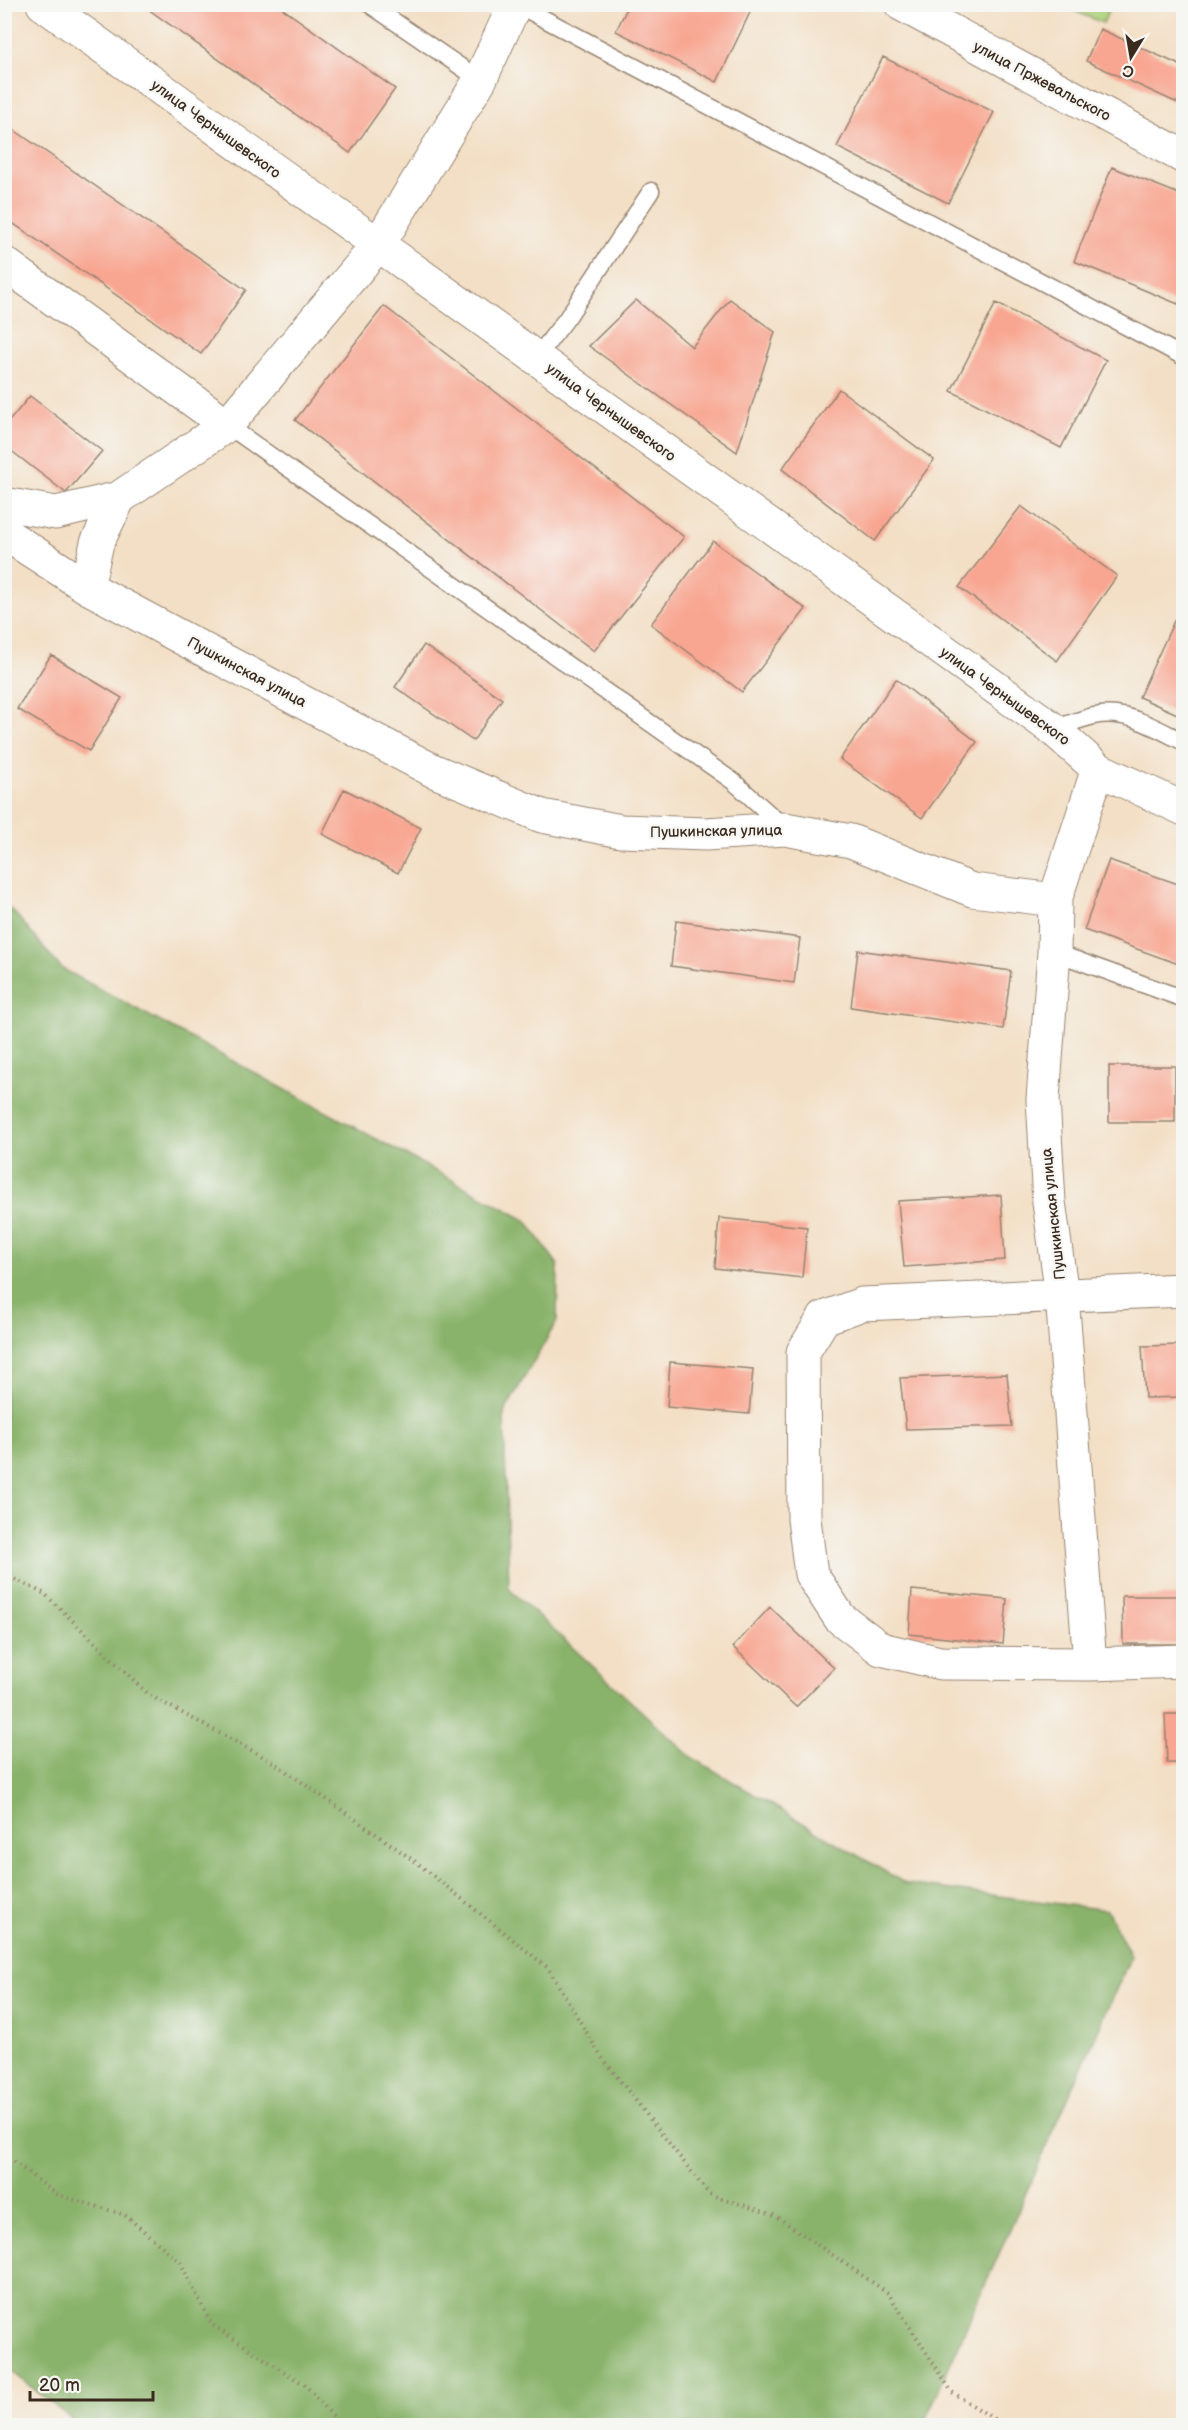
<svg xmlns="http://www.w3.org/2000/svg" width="1188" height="2430" viewBox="0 0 1188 2430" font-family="'Balsamiq Sans',sans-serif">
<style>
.green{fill:#acd17a;stroke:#747e4c;stroke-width:1.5}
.forest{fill:#89b36a;stroke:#626e44;stroke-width:1.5}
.building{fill:#f8a691}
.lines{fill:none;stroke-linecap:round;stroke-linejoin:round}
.lane-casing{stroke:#978472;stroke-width:19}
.street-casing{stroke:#978472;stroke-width:35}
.secondary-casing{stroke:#978472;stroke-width:35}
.path{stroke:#978472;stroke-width:4;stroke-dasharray:1.5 4.5;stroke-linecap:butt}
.lane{stroke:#fff;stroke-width:16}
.street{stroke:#fff;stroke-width:33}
.secondary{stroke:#fff;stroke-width:33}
.labels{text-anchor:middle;stroke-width:4.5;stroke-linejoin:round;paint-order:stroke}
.street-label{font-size:15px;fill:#3b2a1e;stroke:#f6f6f2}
</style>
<rect width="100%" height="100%" fill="#f6f6f2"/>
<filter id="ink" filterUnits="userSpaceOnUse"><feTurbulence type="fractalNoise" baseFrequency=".0167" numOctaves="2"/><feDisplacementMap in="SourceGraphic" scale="12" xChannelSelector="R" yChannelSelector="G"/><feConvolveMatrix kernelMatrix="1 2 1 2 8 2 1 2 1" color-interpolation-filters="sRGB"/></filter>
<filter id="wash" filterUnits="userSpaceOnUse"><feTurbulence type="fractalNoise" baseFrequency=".008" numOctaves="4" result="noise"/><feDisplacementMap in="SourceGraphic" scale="24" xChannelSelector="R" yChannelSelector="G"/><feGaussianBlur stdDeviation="1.35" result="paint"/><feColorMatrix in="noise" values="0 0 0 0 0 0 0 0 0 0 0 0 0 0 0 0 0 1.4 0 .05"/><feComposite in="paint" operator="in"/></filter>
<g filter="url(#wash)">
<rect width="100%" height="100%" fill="#f3dfc5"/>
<path class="green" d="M1060,5H1111L1103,23Z"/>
<path class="forest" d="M5,907L12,910L61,968L526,1220L558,1265L557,1321L504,1413L509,1589L691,1757L906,1884L1107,1910L1131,1956L923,2425H75L76,2423L5,2366Z"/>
<g id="blocks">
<path class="building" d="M141,4H276L395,89L350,153Z
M629,4H754L717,82L616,31Z
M1100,29L1184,67V106L1086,61Z
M883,57L994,112L948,203L837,147Z
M4,123L246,290L201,354L4,217Z
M1112,167L1184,196V291L1178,304L1074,261Z
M730,299L775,332L737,452L589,346L636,300L692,347Z
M996,303L1106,360L1061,448L951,391Z
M384,306L684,537L594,651L295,420Z
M839,389L934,460L875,541L782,469Z
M30,396L102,451L66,493L5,446V426Z
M1021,506L1117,576L1057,661L959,587Z
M713,541L806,609L742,692L651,624Z
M1175,619L1184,623V717L1139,697Z
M424,645L502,699L473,741L395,687Z
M51,655L122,698L89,751L17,709Z
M896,679L977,742L922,818L840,759Z
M344,789L421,828L398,873L322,834Z
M1109,860L1184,886V966L1084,930Z
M676,921L800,938L794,983L671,966Z
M858,950L1011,971L1003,1029L851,1007Z
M1109,1066H1175V1122H1109Z
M1001,1195L1005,1260L904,1267L898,1201Z
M719,1218L807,1227L802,1278L715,1268Z
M1184,1345V1397L1145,1398L1142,1346Z
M670,1362L753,1369L749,1414L667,1407Z
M1007,1374L1012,1426L906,1429L900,1378Z
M912,1590L1007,1599L1003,1644L909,1634Z
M1122,1596H1184V1644H1123Z
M770,1607L834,1668L796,1707L733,1647Z
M1165,1714H1184V1763H1167Z"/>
</g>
</g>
<g filter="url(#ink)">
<use href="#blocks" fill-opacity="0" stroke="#978472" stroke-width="1.5"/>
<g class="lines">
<g class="lane-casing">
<path id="lane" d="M369,4L480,80
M516,4L1184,357
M537,357L567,318L651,191
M227,425L734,782L785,828
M1053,729C1066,725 1080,719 1094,716C1126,709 1155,728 1184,742
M1054,952L1184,999"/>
</g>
<g class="street-casing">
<path id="street" d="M901,4L1184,157
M4,263L227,425
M4,504L56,513L119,498
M4,533L87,587L223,660L432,770L542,816L621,831L706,834L785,829L851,841L972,890L1055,900L1054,952L1043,1099L1049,1202L1062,1295L1090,1664
M87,587L97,543L119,498L227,425L378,245L480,80L515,4
M1055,900L1098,769
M1184,1290L862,1304L824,1318L803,1352L804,1519L811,1574L840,1618L881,1649L940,1663L1090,1664L1184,1661"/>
</g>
<g class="secondary-casing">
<path id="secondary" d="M43,4L1053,729L1098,769L1184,809"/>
</g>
<path class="path" d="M4,1574L45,1594L149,1695L273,1762L416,1862L548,1968L600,2055L709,2194L774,2215L888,2293L952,2392L1005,2426
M4,2154L56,2194L125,2215L180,2262L212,2325L305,2385L342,2426"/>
<use href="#lane" class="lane"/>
<use href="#street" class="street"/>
<use href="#secondary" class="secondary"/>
</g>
</g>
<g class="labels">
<g class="street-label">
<text transform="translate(1042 81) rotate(28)" y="5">улица Пржевальского</text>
<text transform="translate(216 129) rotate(36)" y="5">улица Чернышевского</text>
<text transform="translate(611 412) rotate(36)" y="5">улица Чернышевского</text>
<text transform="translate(247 672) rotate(28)" y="5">Пушкинская улица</text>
<text transform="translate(1005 696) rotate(36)" y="5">улица Чернышевского</text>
<text transform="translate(716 831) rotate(-1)" y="5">Пушкинская улица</text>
<text transform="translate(1053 1214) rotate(-96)" y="5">Пушкинская улица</text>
</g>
</g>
<rect width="1188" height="2430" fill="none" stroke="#f6f6f2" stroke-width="24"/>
<g transform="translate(1131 57) rotate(191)" stroke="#f6f6f2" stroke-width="4.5" paint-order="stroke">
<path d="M0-4.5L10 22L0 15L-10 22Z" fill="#3b2a1e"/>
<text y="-9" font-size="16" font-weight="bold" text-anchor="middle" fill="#3b2a1e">С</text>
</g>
<path d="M30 2391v9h123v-9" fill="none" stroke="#3b2a1e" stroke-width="3"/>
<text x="39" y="2391" font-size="18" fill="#3b2a1e" stroke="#f6f6f2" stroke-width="4.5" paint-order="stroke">20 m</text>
</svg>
